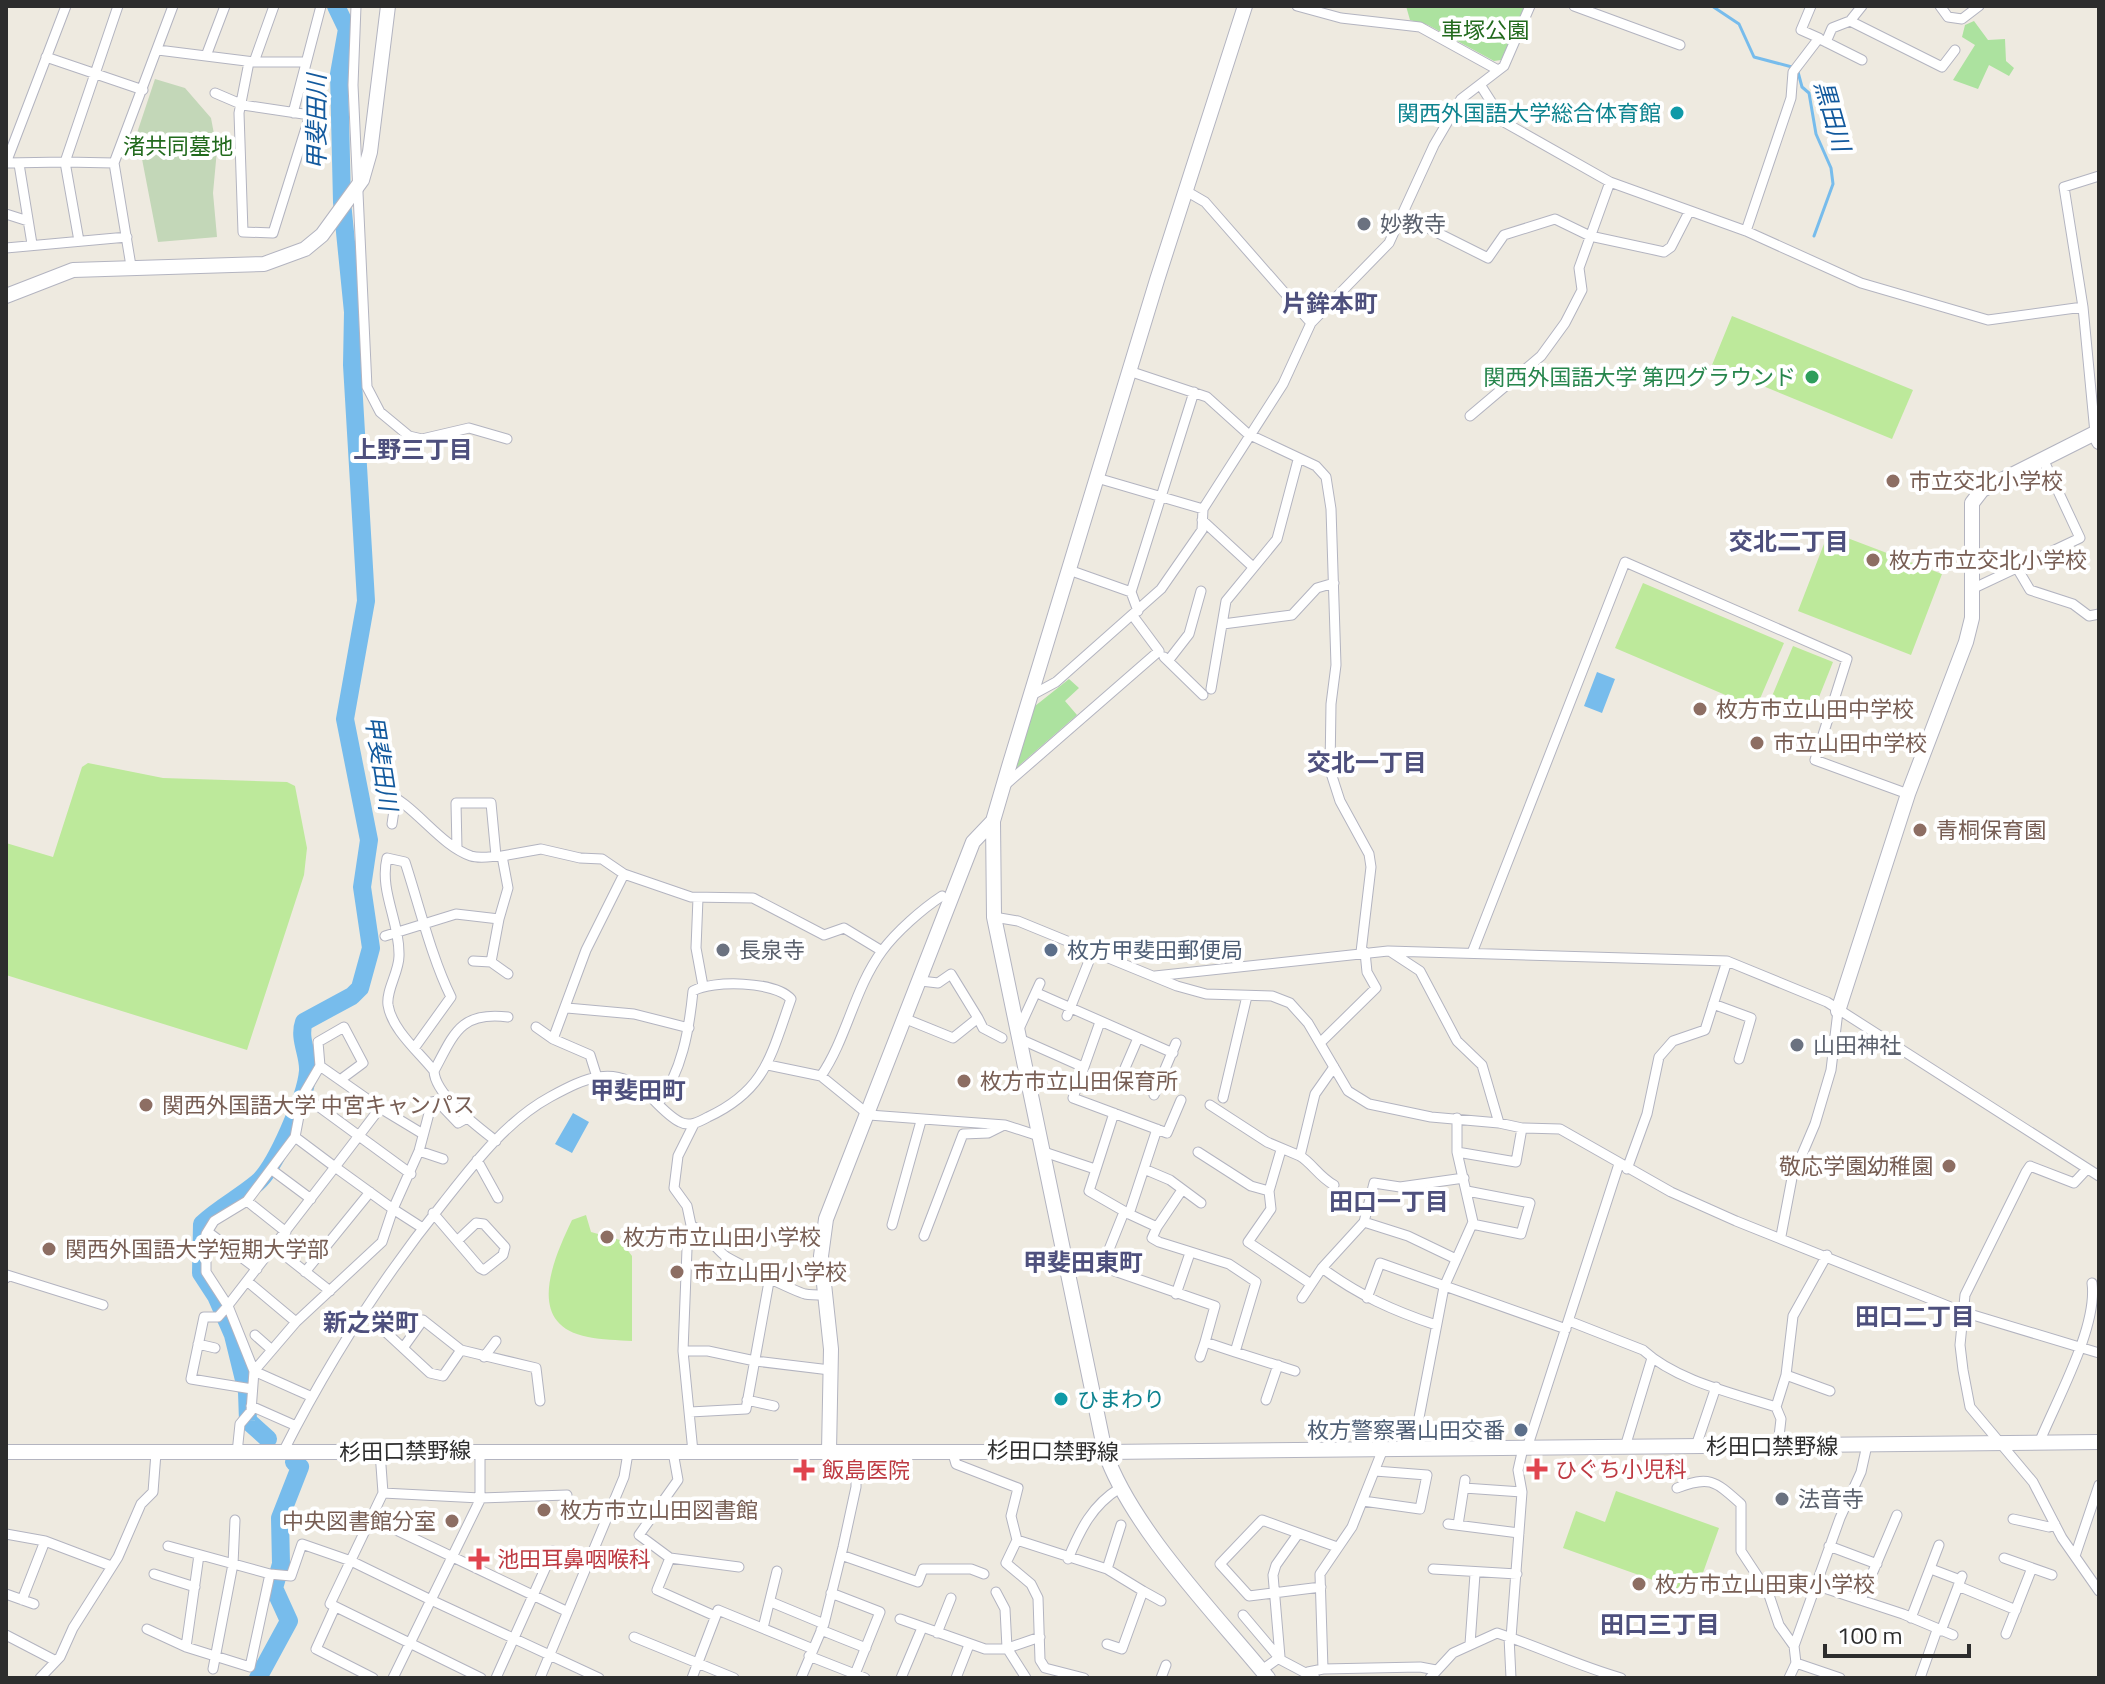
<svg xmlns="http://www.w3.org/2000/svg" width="2105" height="1684" viewBox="0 0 2105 1684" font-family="'Titillium Web','Noto Sans JP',sans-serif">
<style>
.green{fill:#ace29f}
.cemetery{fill:#c3d7b8}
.pitch{fill:#bde99b}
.water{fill:#77bcec}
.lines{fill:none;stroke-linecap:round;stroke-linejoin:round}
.stream{stroke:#77bcec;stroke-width:3}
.river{stroke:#77bcec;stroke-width:18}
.street-casing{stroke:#b3b4c0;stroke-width:11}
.secondary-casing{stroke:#b3b4c0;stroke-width:16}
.street{stroke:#fff;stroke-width:9}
.secondary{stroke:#fff;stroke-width:14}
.culture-dot{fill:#0f9aa8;stroke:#fff;stroke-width:3}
.worship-dot{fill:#6b7280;stroke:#fff;stroke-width:3}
.leisure-dot{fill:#2e9e5b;stroke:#fff;stroke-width:3}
.education-dot{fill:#8d6e63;stroke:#fff;stroke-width:3}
.service-dot{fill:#5c6f8a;stroke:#fff;stroke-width:3}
.health-dot{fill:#e0444e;stroke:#fff;stroke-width:3}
.labels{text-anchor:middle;stroke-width:8;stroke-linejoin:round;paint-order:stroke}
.park-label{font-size:22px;fill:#226a1d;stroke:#fff}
.culture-label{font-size:22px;fill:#0d838f;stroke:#fff;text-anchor:end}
.worship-label{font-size:22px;fill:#5b616d;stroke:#fff;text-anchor:start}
.leisure-label{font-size:22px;fill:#27864d;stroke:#fff;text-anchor:end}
.education-label{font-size:22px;fill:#785e54;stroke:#fff;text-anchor:start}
.service-label{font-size:22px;fill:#4e5e75;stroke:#fff;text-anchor:start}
.street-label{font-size:22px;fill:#2d2d2d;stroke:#fff}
.health-label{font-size:22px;fill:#be3a42;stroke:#fff;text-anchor:start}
.water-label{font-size:24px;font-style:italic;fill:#12599d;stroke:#fff}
.neighbourhood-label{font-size:24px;font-weight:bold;fill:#4e507d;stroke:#fff}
</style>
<rect width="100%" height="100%" fill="#eeeae0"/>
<path class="green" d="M1406,6H1526L1501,60L1494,61L1428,25L1410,20Z
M1974,21L1988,40L2005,39L2006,61L2014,68L2009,76L1989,65L1978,89L1953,80L1975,45L1962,37L1965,25Z
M1069,679L1079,688L1065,701L1077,715L1015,769L1035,706Z"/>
<path class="cemetery" d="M155,79L185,88L211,118L217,150L213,193L217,237L158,242L137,133Z"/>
<path class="pitch" d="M1732,316L1913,390L1892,439L1712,365Z
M1829,531L1942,574L1911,655L1798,611Z
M1643,583L1784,643L1756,708L1615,648Z
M1793,646L1833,662L1811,717L1770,701Z
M88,763L163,778L287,782L295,786L307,848L304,875L247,1050L6,975V843L53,857L82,767Z
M586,1215L591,1232L620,1240L632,1256V1341C618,1340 602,1340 588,1337C524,1325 553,1260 572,1220Z
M1616,1491L1719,1528L1695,1595L1563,1548L1576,1511L1605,1522Z"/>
<path class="water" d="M1597,672L1615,679L1602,713L1584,706Z
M573,1113L589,1122L572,1153L555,1144Z"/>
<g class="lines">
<path class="stream" d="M1712,6L1739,24L1754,57L1792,67
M1798,72L1802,87L1809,93L1816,134L1831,168L1833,184L1814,236"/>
<path class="river" d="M268,1439L248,1421L247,1392L233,1335L216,1296L201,1273L202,1224C219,1208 239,1198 257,1183C276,1167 306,1096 308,1071C309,1054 298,1039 304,1022L352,996L360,988L371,948L362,887L369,840L345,719L366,601L352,365L353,312L342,202L339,74L347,29L336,6
M258,1678L289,1621L274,1588L281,1564L280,1518L300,1467L294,1462"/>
<g class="street-casing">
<path id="street" d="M356,6L353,85L367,387L380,412L409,436L422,439L469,428L507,439
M1297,6L1341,18L1420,27L1498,70
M1574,6L1680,45
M1940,6L1948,17L1962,19L1979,6
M1850,21L1942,67L1955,50
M1822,40L1862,60
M1826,42L1832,28L1850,21L1862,6
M158,50L254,62H306
M206,56L225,6
M46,57L143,90
M254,62L274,6
M1481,86L1504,122L1610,182L1746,231L1861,283L1988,320L2083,307
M215,93L243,105L310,115L273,233L243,232L239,113L249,62
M293,113L321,6
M6,163L65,162L118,6
M6,163L66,6
M114,163L173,6
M19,164L32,244
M1186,191L1205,202L1311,323
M6,214L28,221
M1404,216L1488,258L1504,235L1555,219L1590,236L1664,252L1671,247L1689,212
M1746,231L1791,98L1793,72L1819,38L1801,30L1811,6
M79,241L65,162L114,163L131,266
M6,248L127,237
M1129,371L1207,397L1248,434L1316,466L1326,477L1331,509L1336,665L1331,704L1330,770L1340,801L1369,854L1371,867L1361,952
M1470,416L1541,356L1565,323L1582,290L1579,268L1610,182
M2095,433L2083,307L2064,187L2099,176
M1097,478L1203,509
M1202,520L1253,567
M2017,568L2030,590L2073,604L2089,616L2099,614
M1069,570L1131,592
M1972,589L2080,538L2043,459
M1138,611L1131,592L1194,392
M1223,624L1292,615L1317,588L1334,583
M1164,657L1203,695
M1168,661L1189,634L1201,591
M1211,689L1226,601L1277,539L1298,460
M1032,695L1056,682L1161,589L1202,530L1203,509L1283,384L1311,323L1389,243L1434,145L1461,99L1504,66L1530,6
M1004,786L1159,651L1133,616
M380,789C417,806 438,844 471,856C480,859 493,856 502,856
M392,824L396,797
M457,849L456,803H491L496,856
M698,898L696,948L703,986
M994,917L1018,921L1177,986L1206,994L1272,996L1290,1003L1308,1023L1348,1091L1369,1104L1431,1117L1499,1123L1522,1128L1560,1129L1671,1192L1736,1221L1963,1312L2099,1353
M499,919L491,962L508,974
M385,936L456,914L499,919L508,888L502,856L541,849L580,858L602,859L624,874
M1391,952L1420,971L1457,1041L1482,1065L1499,1123
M1472,953L1625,562L1847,659L1815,760L1908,794
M473,961L491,962
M1155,976L1388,951L1727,961L1827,1002L2099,1176
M1037,993L1173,1053
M1713,1004L1751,1018L1739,1059
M567,1008L634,1014L689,1028
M1067,1016L1093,951
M978,1018L983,1028L1002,1038
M906,1019L953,1038L978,1018L951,974L938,983L921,981
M1100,1022L1073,1098L1167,1133L1181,1100
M536,1027L553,1039
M1018,1031L1040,983
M1020,1039L1083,1067
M1320,1043L1376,988L1367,972L1365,952
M415,1047L451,997C432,959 419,905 405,862L387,858C379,891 400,922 399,956C399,972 386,990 388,1005C392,1030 419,1052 434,1071C435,1095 477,1126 496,1141
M768,1065L821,1076L869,1115L1005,1125L1039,1136
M320,1066L318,1042L344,1027L363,1063L340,1080
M434,1071C454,1034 460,1011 508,1017
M596,1074L590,1055L553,1039L586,950L624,874L691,897L753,898L824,935L844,928L882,951
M821,1076C847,1038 854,989 882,951C896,932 922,909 942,896
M1119,1082L1138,1038
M303,1095L411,1174
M1154,1095L1176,1043
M1223,1098L1247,996
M1210,1105L1267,1142L1300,1156L1315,1094L1334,1067
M1114,1113L1089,1191L1129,1214L1157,1129
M295,1137L335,1167L380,1108L423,1134
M1281,1150L1269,1191L1271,1209L1248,1242L1311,1284
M419,1151L443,1159
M1044,1152L1095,1169
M1198,1152L1251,1186L1269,1191
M1457,1152L1516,1162L1522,1128
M1300,1156C1312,1163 1319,1177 1334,1185
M477,1160L498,1198
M1144,1169L1170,1180L1201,1203
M1627,1169L1647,1114L1659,1057L1673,1041L1705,1030L1727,961
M2087,1169L2074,1183L2030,1166L2026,1172L1965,1295L1960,1345L1963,1370L1970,1407L2033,1482L2062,1538L2099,1591
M272,1170L311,1199
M1467,1191L1530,1203L1521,1234L1472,1224
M247,1201L286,1232
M433,1213L480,1268L484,1270L503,1255L505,1247L484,1224L476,1223L457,1241
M1364,1222L1374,1183L1400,1187L1464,1178
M691,1225C706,1234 712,1244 724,1255C729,1260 797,1292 805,1294C811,1295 818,1295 824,1295
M892,1225L921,1121
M1157,1227L1182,1190
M208,1232L257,1269
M924,1236L963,1134L988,1133L1002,1126
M1781,1236L1792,1178L1815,1124L1831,1070L1838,1011
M274,1247L330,1291
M1065,1260L1100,1266L1215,1306L1205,1342L1235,1352L1256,1282L1229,1264L1159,1242L1152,1238L1157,1227L1129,1214
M1102,1267L1124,1212
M1322,1268C1358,1295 1394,1311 1436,1325
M305,1272L370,1192
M6,1278L7,1275L103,1305
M247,1281L296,1322
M1176,1294L1190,1253
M1302,1298L1322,1268L1364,1222L1408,1236L1456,1259
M1367,1298L1380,1263L1566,1329
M363,1311L430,1373L443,1376L461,1350L536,1368L540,1401
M1569,1321L1643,1350C1677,1381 1733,1393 1776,1407
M255,1335L272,1350
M198,1344L215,1348
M403,1348L423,1320L461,1350
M683,1351H708L755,1361L830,1370
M1235,1352L1295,1371
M484,1357L496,1341
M1200,1357L1205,1342
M1786,1375L1830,1391
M252,1389L191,1379L204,1317H218L226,1308L335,1167L393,1209L419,1151L432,1102L437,1101L458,1123L467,1118
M310,1396L254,1371L228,1306L206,1272V1234L214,1221L247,1201L295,1137L303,1095L320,1066L380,1108
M747,1400L774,1406
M1266,1400L1278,1365
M251,1406L294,1425
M690,1412L746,1409L770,1276
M2039,1443C2056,1401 2098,1327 2092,1283
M1778,1445L1781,1419L1776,1407L1786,1375L1793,1316L1827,1255
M1696,1446L1716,1387
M1625,1447L1652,1358
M1527,1448L1619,1164
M1413,1449L1444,1287L1473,1222L1457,1152V1118
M480,1450V1500L431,1600L599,1678
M952,1450L956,1464L1018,1488L1011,1516L1017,1540L1107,1569L1143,1591L1122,1649L1107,1644
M283,1452C328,1363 380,1281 443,1203C473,1165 506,1121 550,1097C585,1078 615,1063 648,1094C657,1103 668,1116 680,1122C689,1127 699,1122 708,1117C766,1090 771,1055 791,999C775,981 712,980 693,991C689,1031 682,1071 658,1104
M380,1452L383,1493L330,1604L481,1678
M673,1452L678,1480L639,1535L670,1558L739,1567
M693,1452L683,1351L687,1249L691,1225L687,1206L674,1188L678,1156L694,1124
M237,1453L240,1424L251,1411L254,1371L296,1322L382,1242L393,1209L421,1227
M1464,1488L1522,1492
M1677,1488C1710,1475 1715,1481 1741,1504V1551L1768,1592L1779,1625L1794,1646
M383,1493L480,1498L567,1495
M1363,1501L1420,1509L1427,1475L1375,1471
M371,1518L566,1611
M2013,1519L2049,1527L2055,1524
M1448,1524L1519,1533
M1458,1525L1465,1480
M6,1534L45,1541L111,1566
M1017,1540L1006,1563L1031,1584L1038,1598L1040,1660L1045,1668L1084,1678
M168,1546L270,1574L291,1576L302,1544L351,1561L431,1600L393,1678
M1829,1546L1877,1564
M841,1555L918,1582L923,1569H971L984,1574
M2075,1556L2099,1485
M670,1558L657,1590L715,1616
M2004,1558L2052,1575
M1068,1559C1080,1530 1092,1505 1120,1488
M1107,1569L1121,1525
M1433,1569L1517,1574
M1931,1569L1960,1580
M154,1574L195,1587
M1815,1585L1903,1614L1953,1635
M1958,1586L2016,1610
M1321,1587L1249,1596L1220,1564L1262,1520L1337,1547
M1143,1591L1161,1601
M996,1592L1005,1609L1007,1648L1026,1678
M831,1593L880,1612L855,1674
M6,1594L34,1604
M22,1600L45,1541
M1861,1600L1897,1515
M771,1602L824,1624
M335,1607L316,1649L373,1678
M1243,1615L1281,1660L1315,1678
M1911,1618L1939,1545
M900,1619L985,1649H1005L1040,1637
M763,1628L777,1571
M147,1629L186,1647L250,1667L270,1574
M821,1630L866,1648
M1941,1631L1962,1576
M937,1633L951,1598
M2006,1634L2032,1568
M6,1635L56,1661
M634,1637L734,1678
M1509,1637L1511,1678
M1511,1638L1522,1492L1518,1470L1523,1448
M1470,1644L1475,1574
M186,1647L199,1555
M809,1656L865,1678
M1796,1663L1840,1678
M213,1669L233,1564L235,1520
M1323,1669L1420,1667L1436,1670
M1262,1670L1280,1657L1273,1575L1276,1565L1298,1534
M1308,1672L1323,1669L1320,1574L1352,1527L1383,1449
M40,1678L60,1657L73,1628L118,1557L141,1504L153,1492L156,1453
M496,1678L553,1551
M540,1678L624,1477L628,1453
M692,1678L718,1610L813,1649
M801,1678L824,1624L843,1547L856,1487V1451
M901,1678L922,1628
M956,1678L969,1645
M1161,1678L1166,1665
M1430,1678L1453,1653L1497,1633C1540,1647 1578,1666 1621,1678
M1789,1678L1796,1663L1794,1646L1840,1518L1861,1472L1867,1445
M1920,1678L1937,1630"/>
</g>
<g class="secondary-casing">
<path id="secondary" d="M1245,6L1157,280L1010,763L993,821L994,917L1105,1452C1132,1529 1215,1613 1268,1678
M6,296L73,270L264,264L305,249L322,235L362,180L370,152L388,6
M1838,1011L1908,794L1966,642L1972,618V503L1982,490L2095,433L2099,442
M829,1451L831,1349L821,1256L826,1219L973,842L993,821
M6,1452H1105L2099,1442"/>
</g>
<use href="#street" class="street"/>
<use href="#secondary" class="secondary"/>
</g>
<g class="culture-dot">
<circle cx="1677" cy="113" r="8"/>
<circle cx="1061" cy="1399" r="8"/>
</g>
<g class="worship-dot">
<circle cx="1364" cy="224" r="8"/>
<circle cx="723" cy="950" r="8"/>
<circle cx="1797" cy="1045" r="8"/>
<circle cx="1782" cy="1499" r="8"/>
</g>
<circle class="leisure-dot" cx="1812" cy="377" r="8"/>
<g class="education-dot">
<circle cx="1893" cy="481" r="8"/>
<circle cx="1873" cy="560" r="8"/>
<circle cx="1700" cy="709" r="8"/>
<circle cx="1757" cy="743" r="8"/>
<circle cx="1920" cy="830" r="8"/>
<circle cx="964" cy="1081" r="8"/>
<circle cx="146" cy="1105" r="8"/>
<circle cx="1949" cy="1166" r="8"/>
<circle cx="607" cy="1237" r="8"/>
<circle cx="49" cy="1249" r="8"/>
<circle cx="677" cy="1272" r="8"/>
<circle cx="544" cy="1510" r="8"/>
<circle cx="452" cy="1521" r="8"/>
<circle cx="1639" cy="1584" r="8"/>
</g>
<g class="service-dot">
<circle cx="1051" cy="950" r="8"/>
<circle cx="1521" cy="1430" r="8"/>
</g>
<g class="health-dot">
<path d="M1533 1457h8v8h8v8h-8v8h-8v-8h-8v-8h8z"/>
<path d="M800 1458h8v8h8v8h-8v8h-8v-8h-8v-8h8z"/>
<path d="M475 1547h8v8h8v8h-8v8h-8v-8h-8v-8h8z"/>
</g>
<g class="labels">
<g class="park-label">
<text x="1485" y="38">車塚公園</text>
<text x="178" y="154">渚共同墓地</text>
</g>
<g class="culture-label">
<text x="1661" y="121">関西外国語大学総合体育館</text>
<text x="1077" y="1407" text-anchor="start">ひまわり</text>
</g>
<g class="worship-label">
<text x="1380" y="232">妙教寺</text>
<text x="739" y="958">長泉寺</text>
<text x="1813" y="1053">山田神社</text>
<text x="1798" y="1507">法音寺</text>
</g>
<g class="leisure-label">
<text x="1796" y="385">関西外国語大学 第四グラウンド</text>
</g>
<g class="education-label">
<text x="1909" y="489">市立交北小学校</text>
<text x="1889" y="568">枚方市立交北小学校</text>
<text x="1716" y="717">枚方市立山田中学校</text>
<text x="1773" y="751">市立山田中学校</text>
<text x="1936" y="838">青桐保育園</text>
<text x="980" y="1089">枚方市立山田保育所</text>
<text x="162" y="1113">関西外国語大学 中宮キャンパス</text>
<text x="1933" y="1174" text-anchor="end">敬応学園幼稚園</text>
<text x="623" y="1245">枚方市立山田小学校</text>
<text x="65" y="1257">関西外国語大学短期大学部</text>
<text x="693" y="1280">市立山田小学校</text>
<text x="560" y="1518">枚方市立山田図書館</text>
<text x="436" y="1529" text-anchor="end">中央図書館分室</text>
<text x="1655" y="1592">枚方市立山田東小学校</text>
</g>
<g class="service-label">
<text x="1067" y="958">枚方甲斐田郵便局</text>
<text x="1505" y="1438" text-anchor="end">枚方警察署山田交番</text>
</g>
<g class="street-label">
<text x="1772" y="1454">杉田口禁野線</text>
<text transform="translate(405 1451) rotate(-1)" y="8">杉田口禁野線</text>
<text transform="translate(1053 1451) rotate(1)" y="8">杉田口禁野線</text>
</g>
<g class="health-label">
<text x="1555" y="1477">ひぐち小児科</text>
<text x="822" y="1478">飯島医院</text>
<text x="497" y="1567">池田耳鼻咽喉科</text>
</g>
<g class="water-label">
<text transform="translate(1832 116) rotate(74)" y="8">黒田川</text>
<text transform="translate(317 122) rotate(-90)" y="8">甲斐田川</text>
<text transform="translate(381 763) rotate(81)" y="8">甲斐田川</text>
</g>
<g class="neighbourhood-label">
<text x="1330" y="312">片鉾本町</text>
<text x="413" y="458">上野三丁目</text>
<text x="1789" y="550">交北二丁目</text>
<text x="1367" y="771">交北一丁目</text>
<text x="638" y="1099">甲斐田町</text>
<text x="1389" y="1210">田口一丁目</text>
<text x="1083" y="1271">甲斐田東町</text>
<text x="1915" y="1325">田口二丁目</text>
<text x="371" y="1331">新之栄町</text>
<text x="1660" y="1633">田口三丁目</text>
</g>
</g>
<rect width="2105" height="1684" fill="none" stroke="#2d2d2d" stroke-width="16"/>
<path d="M1825 1644v12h144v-12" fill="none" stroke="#2d2d2d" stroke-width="4"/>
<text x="1837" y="1644" font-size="24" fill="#2d2d2d" stroke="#ffffff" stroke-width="6" paint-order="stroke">100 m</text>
</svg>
